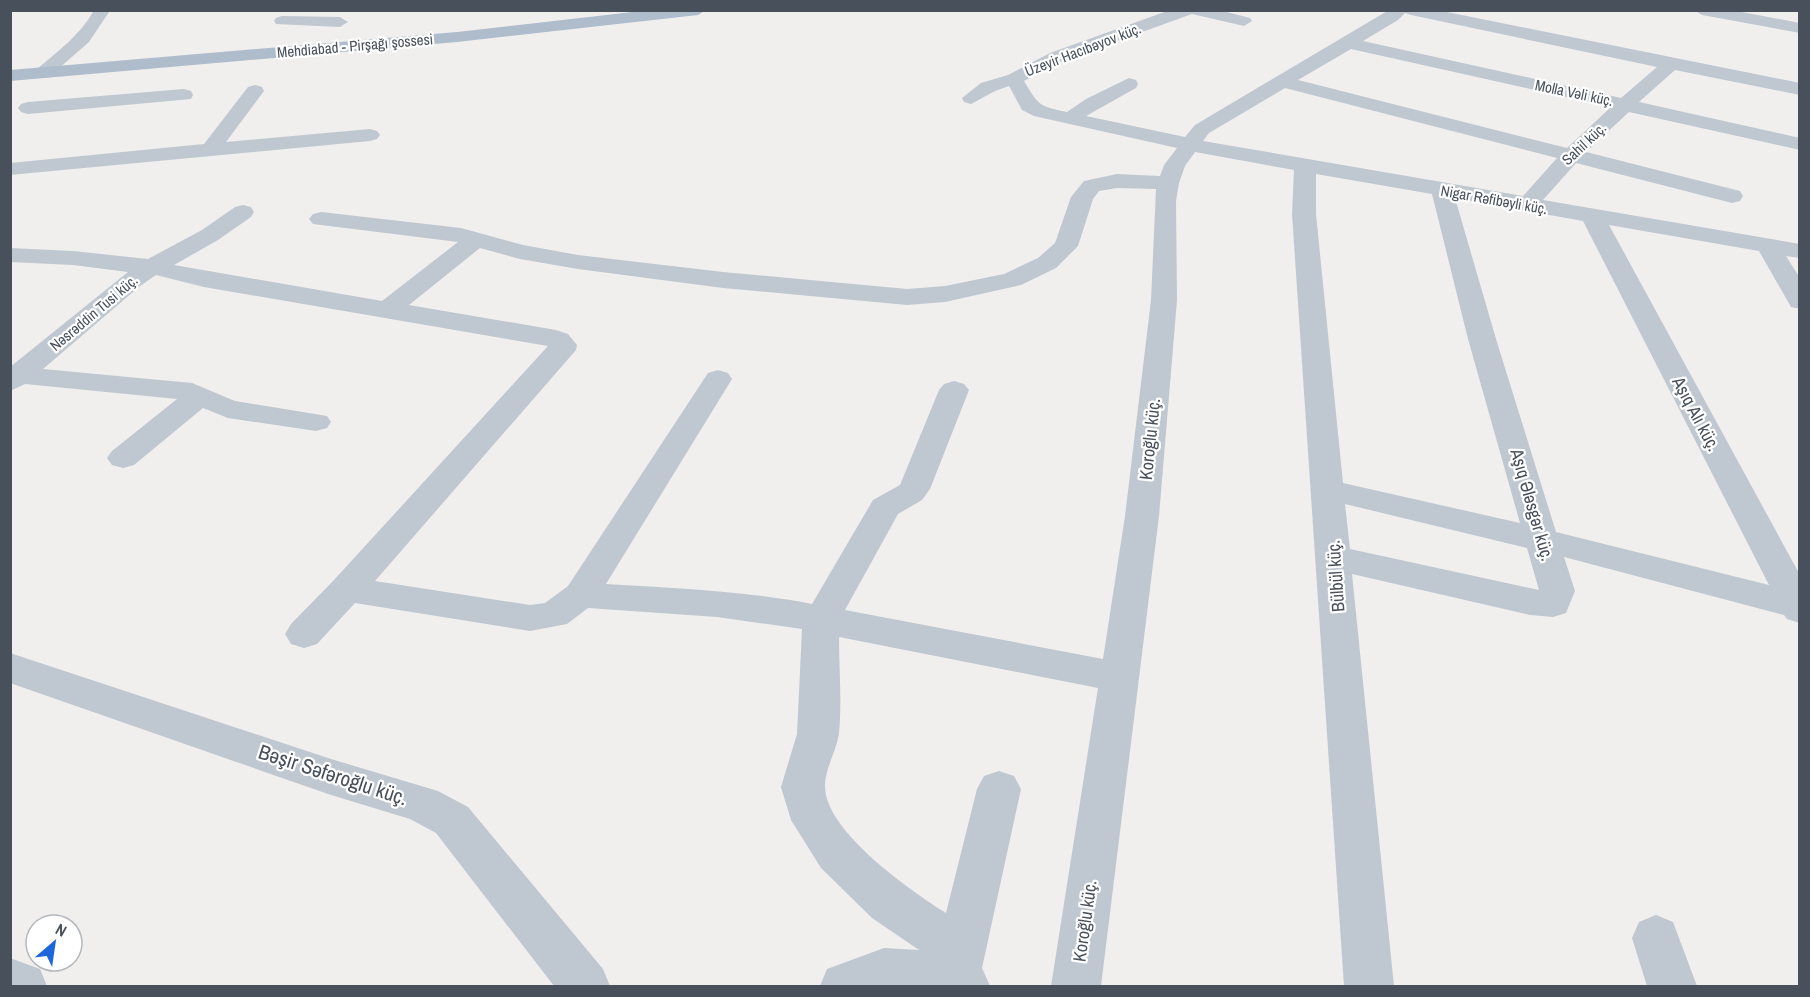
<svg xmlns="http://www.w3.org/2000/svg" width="1810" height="997" viewBox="0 0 1810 997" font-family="'Archivo Narrow',sans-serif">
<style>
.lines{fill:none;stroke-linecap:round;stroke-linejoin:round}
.minor{fill:#bfc8d0;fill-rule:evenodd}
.major{fill:#aebccc;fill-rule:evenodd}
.labels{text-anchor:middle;stroke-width:4.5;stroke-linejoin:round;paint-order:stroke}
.far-street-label{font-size:15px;fill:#47505b;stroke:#fff}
.street-label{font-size:18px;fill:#47505b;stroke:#fff}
.near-street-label{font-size:21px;fill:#47505b;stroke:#fff}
</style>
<rect width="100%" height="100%" fill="#f1eeee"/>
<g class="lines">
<path class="minor" d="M91,10L109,12L89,42L49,77H37L34,73L37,69C57,52 79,36 93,12Z
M1170,10H1219L1250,18L1252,21L1244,26L1192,14L1062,61L1024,81C1039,106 1039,106 1067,112L1086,99L1129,78L1136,80L1138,84L1136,88L1086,116L1185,137L1195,125L1389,10H1437L1800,83V95L1675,70L1639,102L1800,138V150L1629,112L1586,152L1740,191L1743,196L1740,201L1732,203L1576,163L1543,200L1800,244V258L1786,256L1800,278V309L1791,307L1759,251L1609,225L1800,575V623L1787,619L1784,615L1564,557L1575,591L1566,613L1553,617L1530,615L1352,574L1394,986H1344L1292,214L1294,170L1195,152L1185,166L1179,183L1176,201L1177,300L1159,516L1101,986H1051L1098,688L839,637C839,668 842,702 839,733C837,750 824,771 825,787C826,832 911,891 946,913L977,789L984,776L999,771L1014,776L1021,789L982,968L990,986H820L827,969L884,948L919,950L872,918L821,868L791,820L781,787L797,734L802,629L717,617L588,608L567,624L530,631L355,603L317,644L304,648L291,644L285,634L291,624L334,580L548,346L204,287L156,275L140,286L43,369L192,383L235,401L327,416L331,422L327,428L316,431L228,418L203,408L134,465L123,468L112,465L107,458L112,451L177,399L25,384L10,391V367L128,272L73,265L10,262V248L73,251L148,259L202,230L235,207L243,205L251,207L254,212L251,217L218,240L174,265L382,301L458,242L313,224L309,219L313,214L321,212L461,228L523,245L578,255L723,272L907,289L945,286L1004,274L1038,258L1055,243L1071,197L1084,181L1117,174L1160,176L1164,165L1177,148L1034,116L1022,110L1009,86L995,91L971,104L964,102L962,98L981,83L1008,75L1050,53ZM1405,13L1411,15L1657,67L1621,98L1363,41L1398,20ZM1351,49L1611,107L1567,148L1298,80ZM1285,88L1557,158L1523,196L1203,141L1209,133ZM1316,174L1432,194L1468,339L1520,523L1343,483L1316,214ZM1117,188L1156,189L1151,300L1125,516L1103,659L845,610L898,514L922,500L930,489L969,390L964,384L954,381L944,384L939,390L900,485L873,500L812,604C744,591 675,588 606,584L732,379L728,373L718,370L708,373L568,586L545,603L530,605L375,581L576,350L577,345L568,334L556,330L409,305L480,248L520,259L578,269L723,288L907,305L945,302L1021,285L1056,268L1078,246L1093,199L1099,191ZM1455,198L1583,221L1769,585L1556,532L1496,339ZM1345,504L1527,548L1539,590L1350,549Z
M1694,10H1731L1800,23V33L1702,15Z
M282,16L340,17L348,22L340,27L276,24L274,21L276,18Z
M255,85L262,87L264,91L226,142L370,129L377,131L380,135L377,139L370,141L10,175V163L204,144L248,87Z
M184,89L191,91L193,95L191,99L28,114L21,112L18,108L21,104L28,102Z
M10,653L331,759L438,791L468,807L603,969L610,986H554L436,833L410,819L331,795L10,683Z
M1656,915L1673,922L1697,986H1647L1632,938L1639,922Z
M10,958L40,969L47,986H10Z"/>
<path class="major" d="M650,10H706L698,15L457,42L10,81V70L457,32Z"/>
</g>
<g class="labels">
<g class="far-street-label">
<text transform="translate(355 46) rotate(-5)" y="5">Mehdiabad - Pirşağı şossesi</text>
<text transform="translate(1083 50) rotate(-21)" y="5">Üzeyir Hacıbəyov küç.</text>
<text transform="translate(1574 93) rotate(12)" y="5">Molla Vəli küç.</text>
<text transform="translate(1584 144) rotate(-43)" y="5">Sahil küç.</text>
<text transform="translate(1494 200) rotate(10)" y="5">Nigar Rəfibəyli küç.</text>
<text transform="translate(94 313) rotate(-40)" y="5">Nəsrəddin Tusi küç.</text>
</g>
<g class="street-label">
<text transform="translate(1696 414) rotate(62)" y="6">Aşıq Alı küç.</text>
<text transform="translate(1150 439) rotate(-84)" y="6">Koroğlu küç.</text>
<text transform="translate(1532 505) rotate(74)" y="6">Aşıq Ələsgər küç.</text>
<text transform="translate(1336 576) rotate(-94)" y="6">Bülbül küç.</text>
<text transform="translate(1085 921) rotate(-82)" y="6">Koroğlu küç.</text>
</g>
<g class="near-street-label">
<text transform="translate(333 775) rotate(18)" y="7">Bəşir Səfəroğlu küç.</text>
</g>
</g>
<rect width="1810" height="997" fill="none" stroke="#47505b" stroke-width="24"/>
<g transform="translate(54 943) rotate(29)"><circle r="28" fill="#ffffff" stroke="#b5b9bd" stroke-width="1.5"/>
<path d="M0-4.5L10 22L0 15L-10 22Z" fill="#1e66db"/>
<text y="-9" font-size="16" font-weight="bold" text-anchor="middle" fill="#47505b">N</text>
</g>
</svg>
